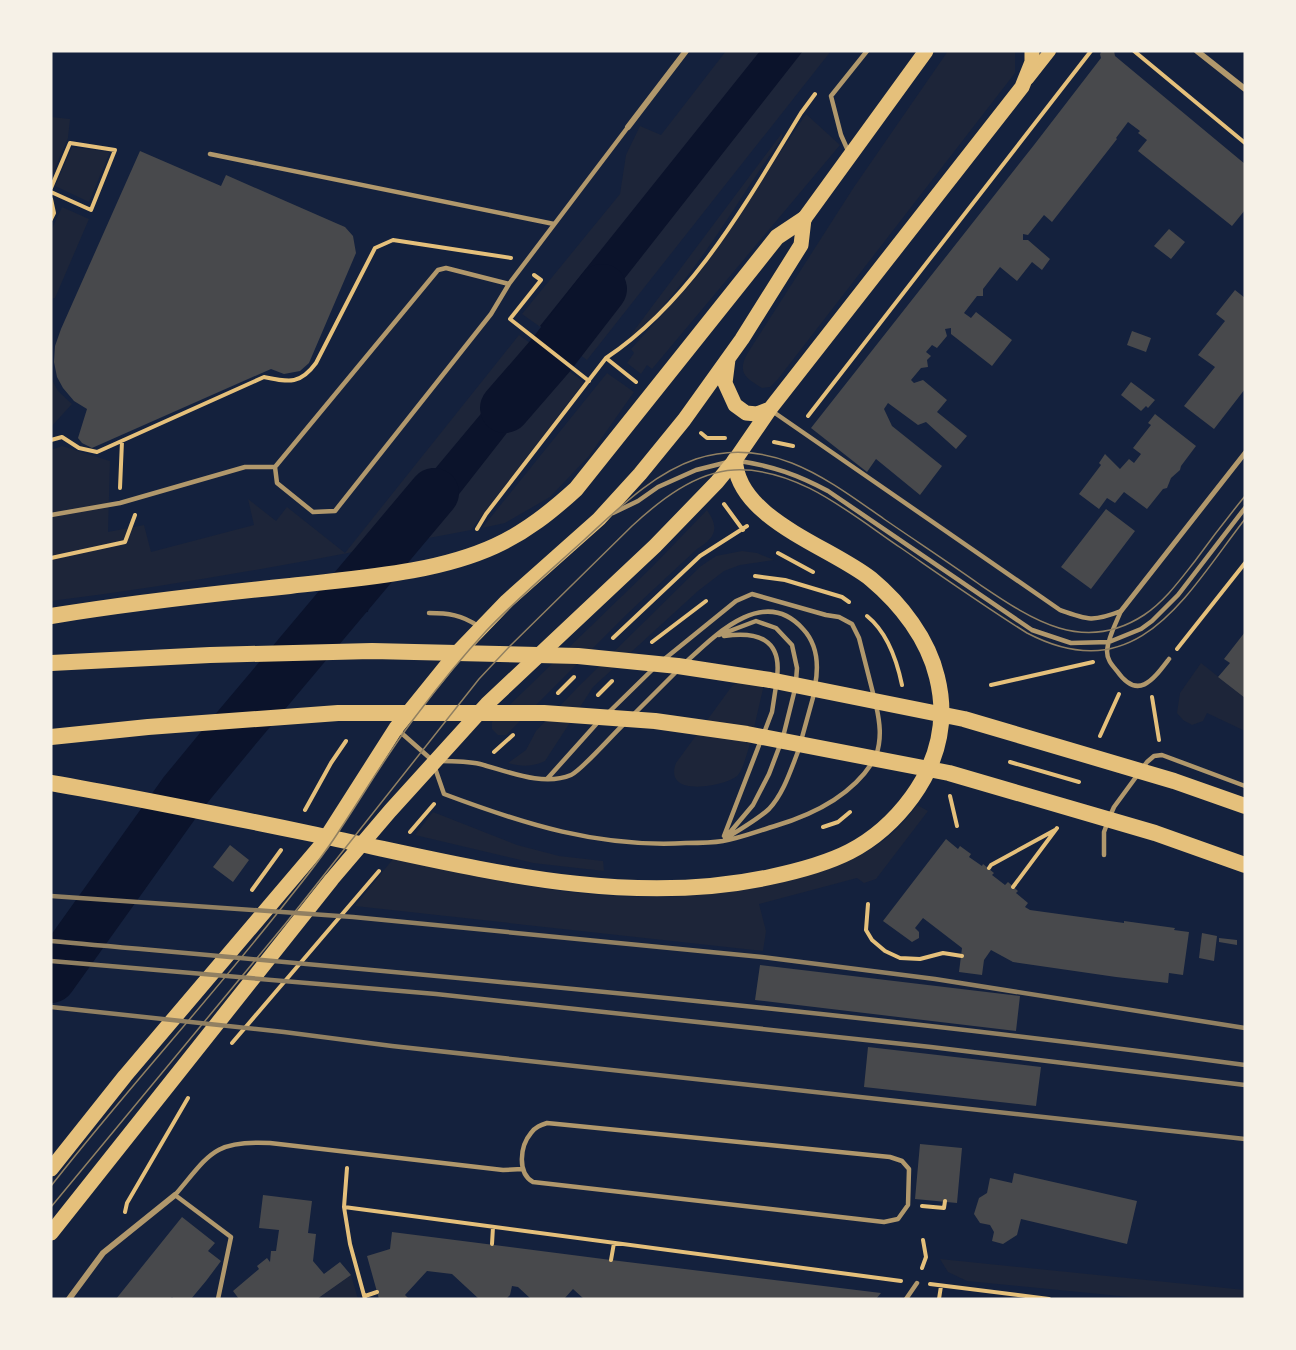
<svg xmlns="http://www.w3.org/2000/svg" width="1296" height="1350" viewBox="0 0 1296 1350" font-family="'Noto Sans',sans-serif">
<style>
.green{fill:#1d2539}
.water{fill:#0b132b}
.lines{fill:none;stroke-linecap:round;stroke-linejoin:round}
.river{stroke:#0b132b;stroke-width:50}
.building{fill:#48494c}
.path{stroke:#e5c07b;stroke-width:4}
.service{stroke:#b1986c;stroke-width:4.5}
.pedestrian{stroke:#b1986c;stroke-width:5}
.minor{stroke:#b1986c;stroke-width:6}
.secondary{stroke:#e5c07b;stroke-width:12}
.primary{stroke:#e5c07b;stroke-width:15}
.trunk{stroke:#e5c07b;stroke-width:16}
.tram{stroke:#918062;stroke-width:1.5}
.rail{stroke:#918062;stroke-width:4.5}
</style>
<rect width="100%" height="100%" fill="#14213d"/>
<path class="green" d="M726,51H831L587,360L522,314L620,194L626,155L640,126L661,135Z
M948,51H1015V73L778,379L770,387L762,388C746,378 737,373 747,354L854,187Z
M806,114L840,145L652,369L647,365L641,374L627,363L634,353L631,349L698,275Z
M51,117L70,119L68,138L51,177Z
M782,133V138C745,189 714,245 673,294C660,310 647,325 630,336Z
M72,147L110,152L89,202L55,186Z
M62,207L89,219L55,298L51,299V231Z
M519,335L584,382L471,530C331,556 192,584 51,601V450L62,446L110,461L108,532L144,525L151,552L254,525L248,499L276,521L287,507L345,553Z
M607,373L634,392L589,456L550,497L505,523L482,528Z
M51,378L58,391L72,404L51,427Z
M707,510C720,529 715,538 697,549L627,614L506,735H498L492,729V722L652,567Z
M742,551L757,553L774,560L740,565L724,571L698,591L593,687L545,761C532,767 522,767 508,763L526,750L536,731L578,687L701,566L716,556Z
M1201,663L1245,698V731L1207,713L1203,721L1192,725L1183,720L1177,713L1180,693Z
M748,675L764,685C759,704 748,763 738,775C730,785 662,800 676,763L732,686Z
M917,805L928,811L876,879L864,883L857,878L759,904L766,931L763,951L355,906L393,859C434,867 476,877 517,884C608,901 702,903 792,880C843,866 885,851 917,805Z
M433,812L517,845L559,856L603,861L604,871L533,863L415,835Z
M940,1259L1245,1290V1299H1150L967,1281L948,1272Z
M351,1275L358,1299H317Z"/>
<path class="water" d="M760,51H803L570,348L540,326Z
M536,348L560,365L424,539L368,549Z
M370,595L368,612L314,614L318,602Z
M296,675L293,689L249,692L255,680Z
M232,757L214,786L178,780L191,761Z
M145,815L186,826L144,890L99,882Z"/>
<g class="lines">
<path class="river" d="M505,408L551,355L602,289
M51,978L183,793L239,725L434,493"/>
</g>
<path class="building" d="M1102,51H1114L1115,56L1245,164V210L1232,226L1138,151L1147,140L1138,133L1140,131L1128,122L1116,138L1117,139L1052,222L1044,215L1028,235L1023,234V240H1028L1050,259L1042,270L1032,262L1017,281L1000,267L983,289V296H977L964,313L971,318L976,312L1012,340L992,366L951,334V328L945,329L947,336L937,348L932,345L926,352L931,356L927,360L928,367L921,368L911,380L914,383L923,380L947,400L937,412L967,436L956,449L926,422L918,425L888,403L884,409L892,426L942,466L920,495L876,459L867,472L811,428L1034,145L1101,58L1100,54Z
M140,151L221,186L226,175L338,224L345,227L353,236L356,253L309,363L300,371L284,374L271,369L92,448L82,443L78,438L87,409L74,401L63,388L57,377L54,362L55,346L61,329Z
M1169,229L1185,242L1171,259L1154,246Z
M1235,290L1245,298V389L1214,429L1184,406L1215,367L1198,355L1225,321L1216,314Z
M1132,331L1151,338L1146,352L1127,345Z
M1131,382L1155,400L1148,408L1146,406L1141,411L1121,395Z
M1155,414L1196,446L1181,466L1180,470L1171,478L1167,488L1163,489L1147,509L1124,492L1115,503L1107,498L1099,509L1079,494L1101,465L1099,463L1105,454L1120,469L1129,459L1134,463L1141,454L1133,448L1151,425L1148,423Z
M1106,509L1135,531L1091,589L1061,567Z
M1245,632V698L1218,677L1230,663L1224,659Z
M946,839L958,849L960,846L971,854L969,857L982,866L983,864L994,873L992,875L1005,885L1008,882L1018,891L1016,893L1028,903L1025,907L1030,910L1124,923V921L1175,928L1174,930L1189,932L1183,975L1169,973L1168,983L1116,977L1013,962L991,950L984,960L982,975L959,972L962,948L923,918L915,928L919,932V938L912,942L883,921Z
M230,845L249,860L233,882L213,867Z
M1202,933L1217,936L1214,961L1199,958Z
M1219,938L1237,940V945L1219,942Z
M760,965L1020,996L1016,1031L755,1000Z
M868,1047L1041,1067L1036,1106L864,1087Z
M920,1144L962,1148L957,1203L915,1199Z
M1014,1173L1137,1201L1127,1244L1021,1219L1017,1235L1003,1244L992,1241L994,1232L990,1225L980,1223L974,1214L979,1198L987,1193L990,1178L1012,1183Z
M263,1195L312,1201L308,1233L316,1234L313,1261L324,1274L340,1262L351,1275L317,1299H239L233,1291L259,1269L257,1266L267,1258L270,1262L271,1251H276L279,1230L259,1228Z
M182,1217L215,1243L208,1251L221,1261L206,1281L191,1299H174L172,1297L170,1299H116Z
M392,1232L611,1260L881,1293L876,1299H584L573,1289L564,1299H531L518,1287L512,1286L510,1295L506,1299H479L452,1274L427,1271L405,1295L409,1299H379L367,1256L390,1249Z"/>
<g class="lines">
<path class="path" d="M1134,51L1245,143
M51,188L70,143L115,150L91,210L51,192
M51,199L54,213L51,219
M534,275L541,280L510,319L589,381
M606,358L636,382
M808,416L1091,51
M701,433L707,438H725
M51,440L62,437L79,448L97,452L264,377C289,382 300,385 316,363L375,248L393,240L511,258
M774,442L793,446
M120,488L122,441
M724,504L743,530
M477,529L486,514L606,358C693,300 747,201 801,113L815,94
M778,553L813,572
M51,558L125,542L135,515
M755,576L785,580L842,597L849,602
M867,616C887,632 897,661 902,685
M613,638L700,556L747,526
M652,642L706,601
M1177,649L1245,563
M991,685L1093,662
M558,693L574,677
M598,695L612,681
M1152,697L1159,740
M1100,736L1119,694
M494,752L513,735
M1010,762L1079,782
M950,796L957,826
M305,810L331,763L346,741
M823,827L838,822L850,812
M410,832L434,804
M989,868L991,865L1055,830
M1013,887L1057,828
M252,890L281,850
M868,904L866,930L872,940L885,951L900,958L920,959L943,953L962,956
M232,1043L379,871
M347,1168L344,1207L350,1244L365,1299
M922,1206L944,1208L945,1201
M344,1207L901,1281
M125,1212L127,1203L188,1098
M492,1244L493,1227
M611,1260L614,1243
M922,1268L926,1257L923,1240
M930,1284L1049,1299
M365,1296L377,1292
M939,1299L941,1286"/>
<path class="service" d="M849,153L841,135L831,96L867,51
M210,154L554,224
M509,284L446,268L438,270L275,467L277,483L313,512L335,511L491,314L509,284L628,127
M772,411L1060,610C1088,620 1093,622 1121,611
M739,461C773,466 798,475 828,491L1032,630L1071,643L1109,642L1141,629L1152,621L1178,595L1245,508
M613,513L638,501L658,487L696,470L728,462
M51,515L120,503L245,467H275
M1121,611C1116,623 1108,637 1107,651C1107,660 1112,665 1117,671C1138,701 1153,680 1169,659
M429,613C448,613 462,615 478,626
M719,635L756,621L776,628L792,645L797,668L796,681
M724,636C757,631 782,639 777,677
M662,661L736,601L752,594L826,615L839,617L852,624L859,638L874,697
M685,663C715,635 764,585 803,629C818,645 819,665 815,686
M608,713L653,669
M632,716L677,671
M398,730L432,760
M764,733L772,712L776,686
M783,737L795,689
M801,741L814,694
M876,756C882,738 880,723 876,705
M439,761C453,761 467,761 480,764C507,771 543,787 571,775C582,770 613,734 624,724
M435,768L444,794C524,824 599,848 686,843C698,843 711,843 723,841C740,838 758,831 775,826C812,815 850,797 872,763
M547,779L599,721
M1110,816L1114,807L1147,762L1154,756L1162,755L1245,786
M724,836L761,740
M726,837L753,805L769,774L780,745
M725,839C740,829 756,821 769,809C784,793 791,769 799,749
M1104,855V832L1107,824
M547,1123L890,1157L902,1161L909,1169L908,1205L898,1219L884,1222L533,1182C517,1173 520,1146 531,1133C535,1127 541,1125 547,1123Z
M218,1299L231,1237L175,1195C210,1154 213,1140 270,1143L503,1170L522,1169
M906,1299L917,1283"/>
<path class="pedestrian" d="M1121,611L1245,453"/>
<path class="minor" d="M1197,51L1245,89
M628,127L686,51
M69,1299L103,1253L175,1195"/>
<path class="secondary" d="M1028,79L1050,51"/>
<path class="primary" d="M728,359L725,383L735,405L746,413L757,414L770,409
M51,1169L125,1076L322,844L396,728L455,655L507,601L599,519L640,474L684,420L742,339L801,245L804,219L926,51
M51,1233L332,879L390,811L487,704L655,546L717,482L735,460L770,409L1022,87L1032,62V51"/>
<path class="trunk" d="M51,616C130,603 210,594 290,586C356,578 434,574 495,546C526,532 551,512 576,489L777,237L804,219
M51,663L210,655L372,651L578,656L678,666L770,680L964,719L1174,781L1245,806
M51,737L148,727L338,713H544L655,721L747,734L949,773L1155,833L1245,865
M51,783C144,799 235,818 327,837C472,867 623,909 770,877C831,864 874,849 912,797C938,761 948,721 937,677C928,639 901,604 871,579C831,547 737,519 735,460"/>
<path class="tram" d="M51,1186C127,1089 211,998 287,901C306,877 325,854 341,828C367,789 390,749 419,712C440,684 463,656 487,630C518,598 551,570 584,540C617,510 652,474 696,459C771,435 827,479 884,519C916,541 948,562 979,584C1031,619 1083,655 1144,615C1165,601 1180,580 1195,561C1211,539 1228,517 1245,496
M51,1207L286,923L479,679L510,646L632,526C659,501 695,472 734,470C798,467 852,515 901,548C943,577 984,606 1027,633C1138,691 1186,595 1245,519"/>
<path class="rail" d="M51,896L353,917L762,957L935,979L1245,1028
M51,941C450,977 848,1011 1245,1065
M51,961L436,994L931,1047L1245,1085
M51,1007L284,1032L392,1046L1245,1139"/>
</g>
<rect width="1296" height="1350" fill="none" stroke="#f6f1e7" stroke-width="105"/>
</svg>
